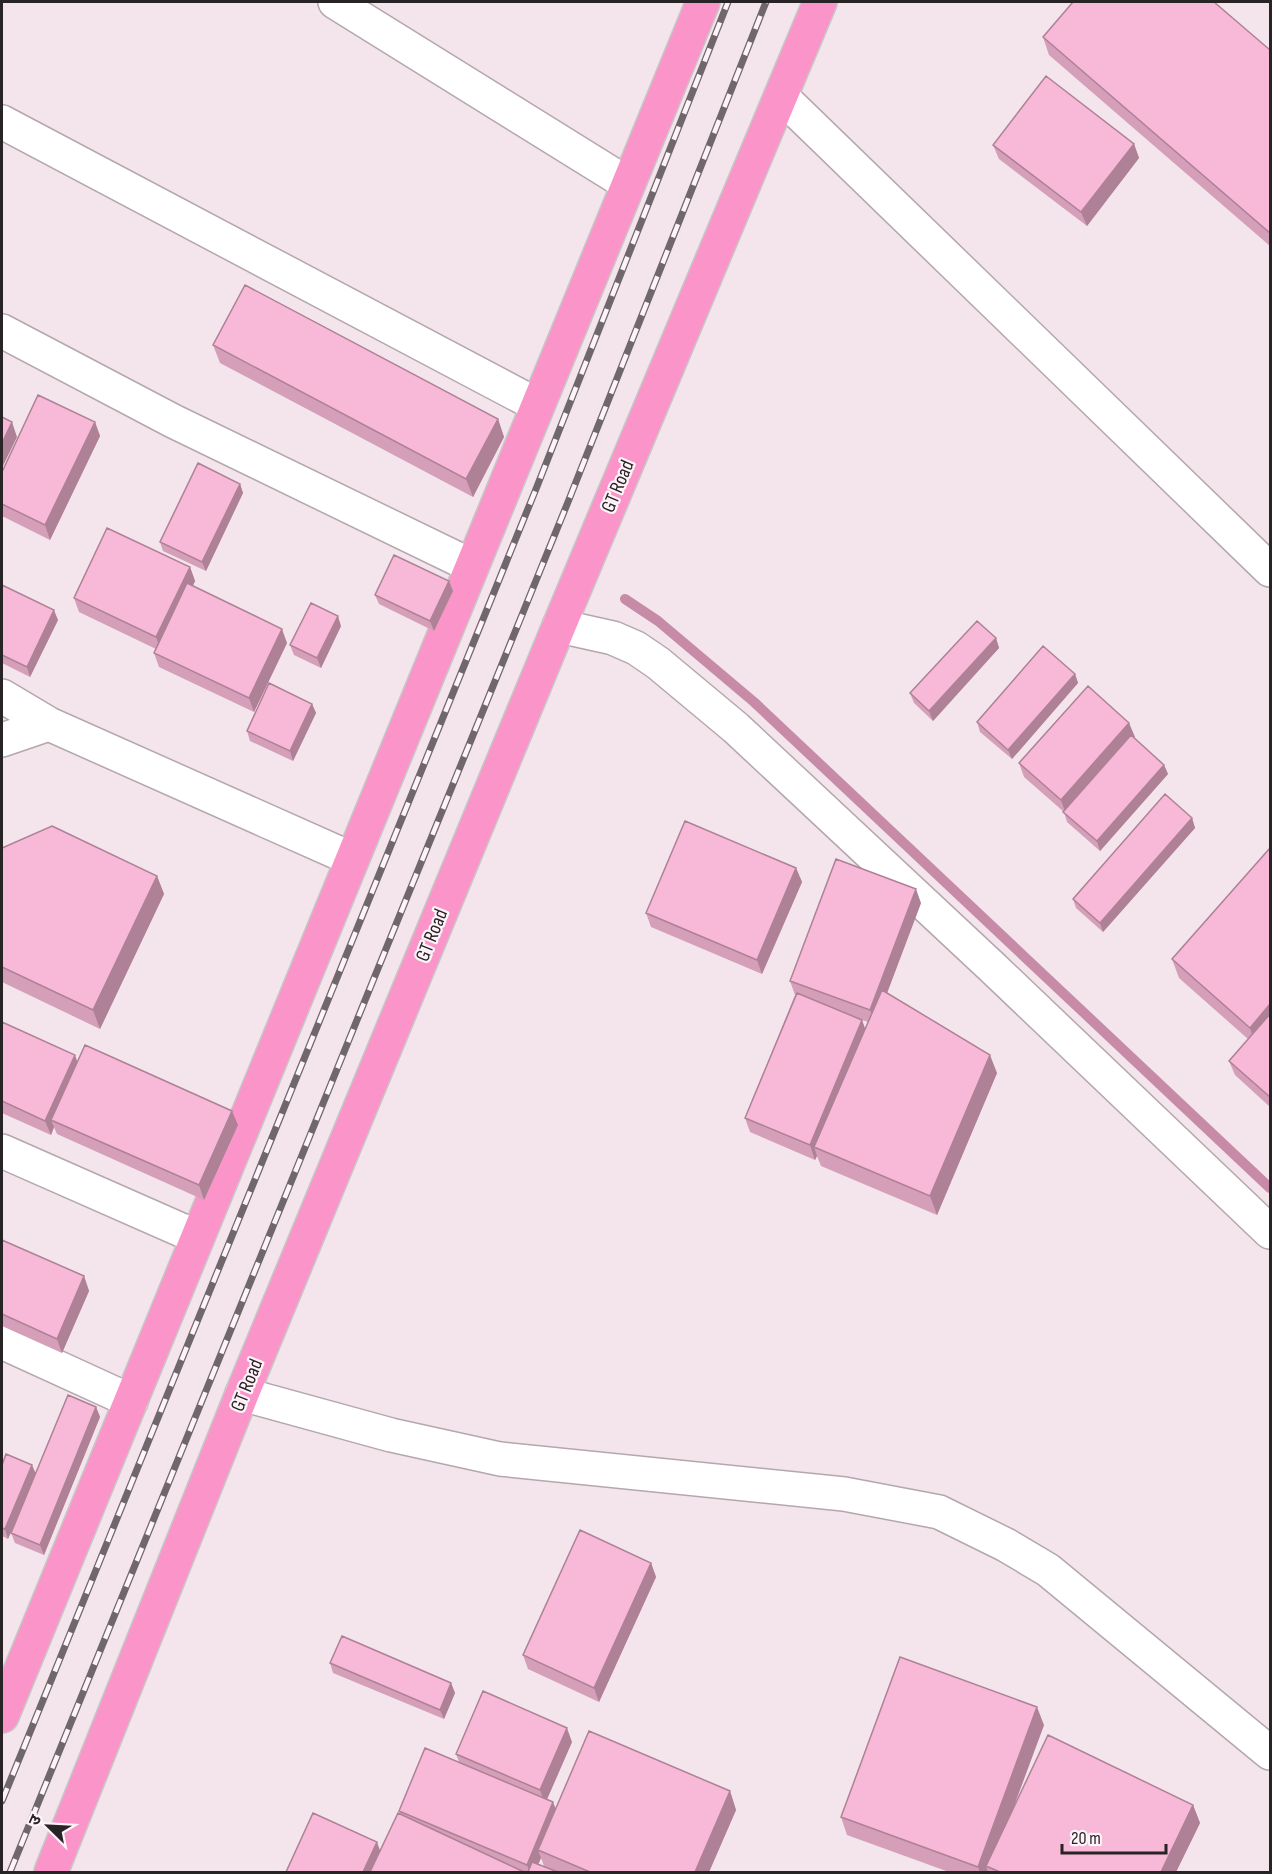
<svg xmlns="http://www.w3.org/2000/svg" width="1272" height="1874" viewBox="0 0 1272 1874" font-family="'Sofia Sans Condensed','Noto Sans Devanagari',sans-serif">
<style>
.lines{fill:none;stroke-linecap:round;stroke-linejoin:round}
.stream{stroke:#c78ba8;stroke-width:10}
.minor-casing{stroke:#b4a7ad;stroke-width:36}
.highway-casing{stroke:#c7c6c6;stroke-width:36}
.minor{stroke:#fff;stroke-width:33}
.highway{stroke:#fb95c9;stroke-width:33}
.rail-casing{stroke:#6f676b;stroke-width:7}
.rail{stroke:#fef3f8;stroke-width:4.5;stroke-dasharray:14;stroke-linecap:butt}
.wall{fill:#d59eb9;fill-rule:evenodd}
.shaded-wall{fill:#ae8196}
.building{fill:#f8b8d7;stroke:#ae8196;stroke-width:1.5}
.labels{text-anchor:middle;stroke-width:4.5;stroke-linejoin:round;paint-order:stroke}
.street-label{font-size:20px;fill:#282325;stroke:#fef3f8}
</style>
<rect width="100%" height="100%" fill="#f3e5eb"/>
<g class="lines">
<path class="stream" d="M625,599L658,621L754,702L1270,1188"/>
<g class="minor-casing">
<path id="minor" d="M335,2L628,184
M781,96L1270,570
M2,122L537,405
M2,331L173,421L472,566
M559,626L613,638L636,648L658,663L736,728L992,967L1270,1232
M2,696L49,724L352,859
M2,740L49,724
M2,1151L197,1237
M2,1342L131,1401
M242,1394L391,1435L500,1459L844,1494L939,1512L1006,1545L1048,1570L1270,1753"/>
</g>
<g class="highway-casing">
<path id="highway" d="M2,1716L703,2
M51,1872L242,1394L559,626L820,2"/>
</g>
<use href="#minor" class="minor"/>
<use href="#highway" class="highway"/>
<g class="rail-casing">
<path id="rail" d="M2,1801L536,489L728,2
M10,1872L568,502L766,2"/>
</g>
<use href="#rail" class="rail"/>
</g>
<path class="wall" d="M1043,37L1270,50V246L1049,55Z
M1134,144L1139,158L1087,226L999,159L993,145Z
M213,345L498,419L504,437L473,497L220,363Z
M95,422L100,436L50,540L2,516V472Z
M240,484L243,493L206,571L163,551L160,542Z
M190,567L195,581L193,586L287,643L254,712L159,667L154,653L156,649L79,612L74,598Z
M449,581L453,591L434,631L379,604L375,595Z
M2,585L58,620L30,677L2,663Z
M341,626L321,668L294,655L290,645Z
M996,638L999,648L933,721L914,703L910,693Z
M1075,674L1078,683L1012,759L980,732L977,722Z
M312,704L316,713L293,761L250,741L247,731Z
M1129,723L1134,738L1164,765L1168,774L1100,851L1067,822L1064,812L1024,777L1019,763Z
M1192,818L1195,828L1103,932L1076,908L1073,899Z
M2,848L157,876L164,894L100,1029L2,982Z
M1270,848V1107L1235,1075L1229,1061L1248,1039L1179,978L1172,959Z
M796,868L802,882L762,974L651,927L646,913Z
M921,903L887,993L997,1073L937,1215L821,1166L817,1156L815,1160L750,1132L745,1118L795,995L790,981ZM854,1017L868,1022L865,1029L862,1020Z
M2,1022L77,1062L238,1125L204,1200L57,1134L54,1127L51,1135L2,1113Z
M2,1240L84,1276L89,1291L62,1353L2,1326Z
M96,1407L100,1417L44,1555L15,1543L11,1533L23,1504L8,1539L2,1536V1465L35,1474Z
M651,1563L656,1577L599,1702L528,1669L523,1655Z
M330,1663L451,1683L455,1693L444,1719L333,1673Z
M1044,1725L1012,1811L1193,1805L1200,1823L1176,1872H949L847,1835L841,1817Z
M572,1742L547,1799L553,1802L556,1809L730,1791L736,1810L709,1872H286L380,1851L400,1814L399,1811L459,1762L456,1754ZM541,1858L544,1866L538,1864Z"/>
<path class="shaded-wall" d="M1134,144L1139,158L1087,226L1081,212Z
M498,419L504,437L473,497L466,479Z
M12,422L17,437L2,468V443Z
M95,422L100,436L50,540L45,525Z
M240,484L243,493L206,571L202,562Z
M190,567L195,581L161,651L156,637Z
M449,581L453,591L434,631L430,621Z
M54,610L58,620L30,677L27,667Z
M338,616L341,626L321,668L317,658Z
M282,629L287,643L254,712L249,698Z
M996,638L999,648L933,721L929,711Z
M1075,674L1078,683L1012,759L1008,750Z
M312,704L316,713L293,761L290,751Z
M1129,723L1135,737L1066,814L1061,800Z
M1164,765L1168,774L1100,851L1097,841Z
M1192,818L1195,828L1103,932L1100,923Z
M796,868L802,882L762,974L757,960Z
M157,876L164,894L100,1029L93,1010Z
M916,889L921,903L875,1025L870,1010Z
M1270,1004V1030L1256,1046L1250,1028Z
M862,1020L867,1034L814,1147L817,1156L815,1160L810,1145Z
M75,1055L80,1069L51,1120L54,1127L51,1135L45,1121Z
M990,1055L997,1073L937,1215L930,1196Z
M232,1111L238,1125L204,1200L199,1185Z
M84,1276L89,1291L62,1353L57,1339Z
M96,1407L100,1417L44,1555L40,1545Z
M32,1465L36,1474L8,1539L5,1529Z
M651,1563L656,1577L599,1702L594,1688Z
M451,1683L455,1693L444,1719L440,1710Z
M1037,1707L1044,1725L991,1868L986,1866L988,1872H980L978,1867Z
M567,1728L572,1742L545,1804L540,1790Z
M730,1791L736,1810L709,1872H695Z
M553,1802L558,1816L538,1850L541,1858L535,1872H530L527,1865Z
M1193,1805L1200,1823L1176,1872H1161Z
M377,1842L382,1856L375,1872H363Z"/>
<path class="building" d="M1073,2H1214L1270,50V233L1043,37Z
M1046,76L1134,144L1081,212L993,145Z
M245,285L498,419L466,479L213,345Z
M38,395L95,422L45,525L2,504V472Z
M2,417L12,422L2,443Z
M198,463L240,484L202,562L160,542Z
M107,528L190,567L156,637L74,598Z
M394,555L449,581L430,621L375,595Z
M187,583L282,629L249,698L154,653Z
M2,585L54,610L27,667L2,655Z
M311,603L338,616L317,658L290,645Z
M977,621L996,638L929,711L910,693Z
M1043,646L1075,674L1008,750L977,722Z
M269,683L312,704L290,751L247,731Z
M1088,686L1129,723L1061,800L1019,763Z
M1131,735L1164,765L1097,841L1063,812Z
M1165,794L1192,818L1100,923L1073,899Z
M685,821L796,868L757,960L646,913Z
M52,826L157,876L93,1010L2,967V848Z
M1270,848V1004L1250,1028L1172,959Z
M836,859L916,889L870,1010L790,981Z
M882,990L990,1055L930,1196L814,1147Z
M797,993L862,1020L810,1145L745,1118Z
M1270,1014V1097L1229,1061Z
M2,1022L75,1055L45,1121L2,1101Z
M85,1045L232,1111L199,1185L51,1120Z
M2,1240L84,1276L57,1339L2,1314Z
M68,1395L96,1407L40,1545L11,1533Z
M6,1454L32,1465L5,1529L2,1528V1465Z
M580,1530L651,1563L594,1688L523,1655Z
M342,1636L451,1683L440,1710L330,1663Z
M900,1657L1037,1707L978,1867L841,1817Z
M483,1691L567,1728L540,1790L456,1754Z
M589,1731L730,1791L695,1872H590L538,1850Z
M1048,1735L1193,1805L1161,1872H1000L986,1866Z
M425,1748L553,1802L527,1865L399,1811Z
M313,1813L377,1842L363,1872H286Z
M398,1813L524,1872H370Z
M532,1862L558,1872H528Z"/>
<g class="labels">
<g class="street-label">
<text transform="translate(617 486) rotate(-67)" y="7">GT Road</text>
<text transform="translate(431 935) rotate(-68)" y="7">GT Road</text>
<text transform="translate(246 1385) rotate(-68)" y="7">GT Road</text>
</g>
</g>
<rect width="1272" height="1874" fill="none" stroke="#282325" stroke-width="6"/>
<g transform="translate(48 1826) rotate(294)" stroke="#fef3f8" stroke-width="4.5" paint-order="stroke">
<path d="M0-4.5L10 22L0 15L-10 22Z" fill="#282325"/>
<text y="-9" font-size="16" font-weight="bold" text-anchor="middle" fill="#282325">उ</text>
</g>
<path d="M1062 1844v9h104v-9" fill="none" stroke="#282325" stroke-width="3"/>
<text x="1071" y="1844" font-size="18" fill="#282325" stroke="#fef3f8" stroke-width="4.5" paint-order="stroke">20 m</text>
</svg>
